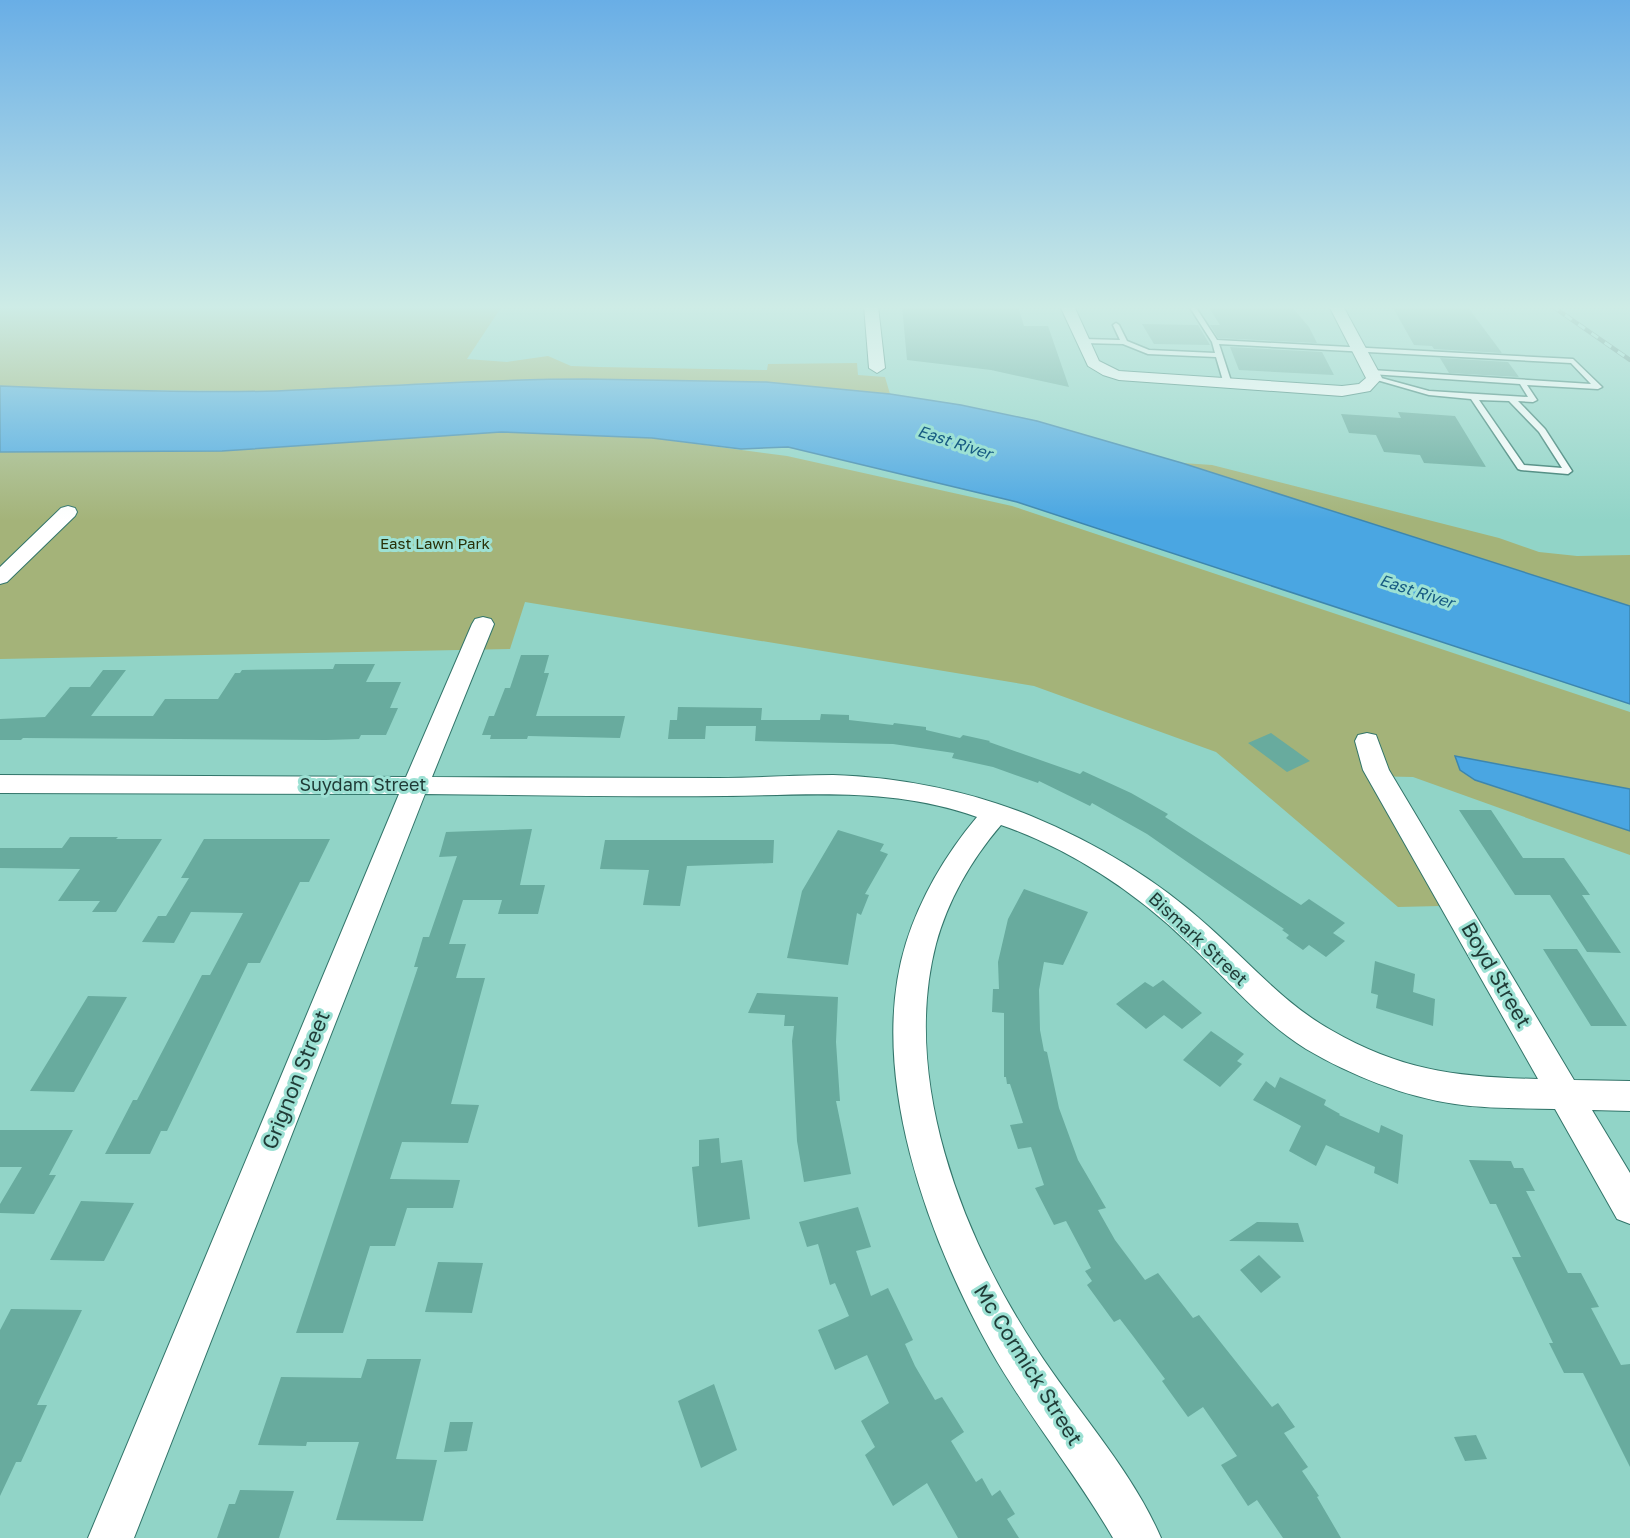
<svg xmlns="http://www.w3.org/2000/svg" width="1630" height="1538" viewBox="0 0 1630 1538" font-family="'Golos Text',sans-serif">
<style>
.green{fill:#a4b379}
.water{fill:#4aa6e2;stroke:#3d86ae;stroke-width:1.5}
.building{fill:#68ab9e}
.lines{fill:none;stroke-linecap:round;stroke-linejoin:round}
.service-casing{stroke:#32756a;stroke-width:3}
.minor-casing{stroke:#32756a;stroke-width:2}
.service{fill:#fff;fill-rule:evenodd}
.minor{fill:#fff;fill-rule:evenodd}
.rail-casing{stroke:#5b8c83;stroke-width:4.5}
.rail{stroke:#9de1d4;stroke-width:3;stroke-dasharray:8;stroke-linecap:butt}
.labels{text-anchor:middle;stroke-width:6;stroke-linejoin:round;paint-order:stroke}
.far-park-label{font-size:15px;fill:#293109;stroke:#9de1d4}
.far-water-label{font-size:16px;font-style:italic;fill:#165a82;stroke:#9de1d4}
.street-label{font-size:18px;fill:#1f3b36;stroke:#9de1d4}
.near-street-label{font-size:21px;fill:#1f3b36;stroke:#9de1d4}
</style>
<rect width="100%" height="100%" fill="#91d4c7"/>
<path class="green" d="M0,306H502L467,359L507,362L548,356L571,366L599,367L767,370L768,364L857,363L858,375L885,377L890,394L766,382L585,379L475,381L276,391L103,390L0,386Z
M501,432L652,438L787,456L1012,506L1630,712V855L1413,777L1367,776L1440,906L1398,907L1216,752L1034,686L525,602L510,649L0,659V452L222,451Z
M1182,463L1212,465L1499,538L1539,552L1577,556L1630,555V606Z"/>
<path class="water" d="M585,379L766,382L890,394L961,405L1037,421L1182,463L1630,606V704L1017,502L788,447L741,449L652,438L501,432L222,451L0,452V386C92,390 185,393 277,391C380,387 482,379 585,379Z
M1455,756L1630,789V831L1475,780L1460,770Z"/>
<path class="building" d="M902,306H1018L1024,326H1048L1069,387L991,370L907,360Z
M1208,306H1291L1309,327L1317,343L1218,338L1210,325H1220Z
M1392,306H1467L1502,353L1434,349L1432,346L1414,345Z
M1142,324L1198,325L1210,345L1154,344Z
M1230,347L1322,352L1334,375L1239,370Z
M1440,358L1508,362L1519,377L1449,373Z
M1398,412L1455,416L1486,467L1424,463L1420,455L1384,452L1376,435L1349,433L1341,414L1401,418Z
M521,655H549L544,673H549L536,716H625L620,738L528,736L527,739H490L491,735H482L489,716H494L505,688H510Z
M335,664H375L366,682H401L390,708H398L386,735H361L359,739L326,740L23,738L21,740H0V719L45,717L70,687H90L103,670H126L91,716H153L165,699H218L235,673H240L242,670L333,669Z
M678,707L762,708L761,720H820L821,714L849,715V720L893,725L894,723L926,727V730L960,738L963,735L990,741L989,742L1080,774L1083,771L1131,793L1168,814L1165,817L1301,905L1309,899L1345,923L1333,933L1345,941L1326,957L1309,945L1303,950L1286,938L1289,935L1282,930L1284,929L1147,834L1092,803L1090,806L1039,781L1038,783L993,767L952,758L954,753L893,744L755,741L756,726H706L705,739H668L670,720H677Z
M1271,733L1310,761L1287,772L1248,743Z
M1459,810H1491L1523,858H1564L1590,895H1582L1621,953L1587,952L1550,895H1515Z
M532,829L520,885H545L538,914H498L502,900H463L449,944H466L456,978H485L451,1104L479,1105L468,1143L402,1142L390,1179L460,1180L453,1208H407L395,1246H370L343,1333H296L418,967H414L423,937H429L457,856L439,857L446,832Z
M838,830L884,844L880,851L888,854L865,894L869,895L861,915L857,913L848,965L787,958L802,891Z
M70,837H118L116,839H162L116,912H92L100,901H58L80,869L0,868V848H62Z
M204,839H330L309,882H300L260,963H248L167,1131H161L150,1154H105L133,1100H137L202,975H210L243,913L191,912L174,943L142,942L158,916H166L189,878H181Z
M605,840H774L773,863L687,866L680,906L643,905L649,870L600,869Z
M1024,889L1088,912L1063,965L1044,962L1039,990L1040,1030L1044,1051L1047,1052L1059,1108L1078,1160L1106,1208L1098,1210L1115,1240L1145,1280L1158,1273L1193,1318L1199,1315L1272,1407L1278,1403L1295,1427L1284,1433L1308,1467L1302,1471L1319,1496L1317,1497L1341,1538H1283L1257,1500L1248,1506L1221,1465L1237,1456L1203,1407L1188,1417L1162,1381L1165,1379L1133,1336L1120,1319L1114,1322L1087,1285L1092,1281L1085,1271L1091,1268L1066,1221L1054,1225L1035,1188L1044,1185L1031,1147L1018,1149L1010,1125L1023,1123L1010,1084H1007L1006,1077H1004V1013L992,1012L993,989H999L998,962L1008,919Z
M1543,949H1577L1627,1026H1591Z
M1375,961L1415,974L1413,992L1435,999L1433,1026L1376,1008L1378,995L1371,993Z
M1163,980L1202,1013L1182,1029L1164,1015L1146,1029L1116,1004L1145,982L1153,987Z
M757,993L838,997L836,1042L840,1101H836L851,1174L804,1182L797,1141L792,1041L794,1026H784L785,1015L748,1013Z
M88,996L127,997L74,1092L30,1091Z
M1211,1031L1244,1054L1237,1061L1242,1064L1220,1087L1183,1060Z
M1280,1077L1326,1100L1324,1105L1340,1114L1339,1115L1379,1133L1381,1125L1403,1135L1398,1184L1374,1173L1375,1167L1326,1145L1316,1166L1289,1151L1301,1126L1253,1100L1266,1081L1275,1088Z
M0,1130H73L49,1175H56L34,1214L0,1213V1204L22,1167H0Z
M719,1138L721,1163L742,1160L750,1219L698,1227L692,1167L699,1166V1140Z
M1469,1160L1511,1161L1514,1168H1523L1535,1191H1526L1568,1273H1581L1599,1307L1591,1308L1621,1365L1630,1364V1467L1583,1373H1564L1549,1343H1553L1512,1257H1521L1496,1204H1490Z
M81,1201L134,1203L104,1261L50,1260Z
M858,1207L871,1247L856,1251L871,1296L888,1288L913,1340L905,1344L915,1366L935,1400L942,1397L964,1432L951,1441L976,1482L982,1478L992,1496L1000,1490L1015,1514L1007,1519L1019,1538H958L927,1483L893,1506L865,1455L875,1447L861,1421L889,1403L867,1355L835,1370L818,1330L849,1316L835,1283L830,1285L818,1244L807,1247L799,1222Z
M1257,1222L1298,1223L1304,1242L1229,1241Z
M1259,1255L1281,1277L1261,1293L1240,1270Z
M438,1262L483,1263L472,1313L425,1312Z
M11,1309L82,1310L37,1405H47L21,1462H16L0,1496V1330Z
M367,1359H421L396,1459L437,1460L423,1521L336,1520L359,1442H307L306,1446L258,1445L281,1377L361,1378Z
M714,1384L737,1450L701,1468L678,1401Z
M450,1422H473L467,1451L444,1452Z
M1476,1435L1487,1459L1465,1461L1454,1437Z
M240,1490L294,1491L279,1538H217L229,1504H235Z"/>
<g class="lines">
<g class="service-casing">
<path id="service" d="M1189,306H1195L1217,340L1573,359L1602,387L1598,389L1527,385L1537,400L1533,402L1518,401L1545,429L1572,471L1568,474L1521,470L1518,469L1471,399L1429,395L1370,378L1374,376L1429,391L1528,397L1520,384L1371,374L1367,372L1371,370L1591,384L1571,363L1219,344L1232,384L1228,386L1224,384L1216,357L1148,354L1123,344L1083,343L1080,341L1083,339L1120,340L1113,325L1116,323L1119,325L1127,341L1149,350L1215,353L1212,342ZM1479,400L1509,401L1539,432L1562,468L1524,465Z"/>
</g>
<g class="minor-casing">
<path id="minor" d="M864,306H878L885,368L877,373L869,368Z
M1060,306H1074L1099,361L1119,371L1342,386L1359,384L1366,378L1329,306H1343L1382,378L1370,391L1342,396L1119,380L1103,375L1088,366Z
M68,506L75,508L77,512L75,516L7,582L0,584V567L61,508Z
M483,617L491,619L494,624L432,777C527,778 623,778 719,778C757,778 795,775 833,775C899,777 970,791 1031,816C1096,843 1156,879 1208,926C1248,961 1284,1004 1331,1030C1402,1071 1458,1077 1538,1079L1363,770L1355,741L1358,735L1367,733L1376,735L1389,770L1574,1080L1630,1081V1111L1592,1110L1630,1173V1224L1617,1219L1555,1109C1522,1108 1488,1109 1455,1104C1405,1097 1350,1075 1306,1049C1261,1021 1227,979 1188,943C1136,892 1070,849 1001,825C971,860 948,900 936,944C901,1079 962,1236 1036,1348C1076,1410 1132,1470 1161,1538H1113C1076,1474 1028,1416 991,1351C928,1238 866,1072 906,943C921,896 946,854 977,817C892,787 813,795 725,796C625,797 525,795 425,794L134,1538H88L399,794L0,793V775L406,777L472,624L475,619Z"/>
</g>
<use href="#service" class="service"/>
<use href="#minor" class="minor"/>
<g class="rail-casing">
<path id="rail" d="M1552,306L1630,360"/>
</g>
<use href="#rail" class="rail"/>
</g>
<linearGradient id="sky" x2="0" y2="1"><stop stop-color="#69aee6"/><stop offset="0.59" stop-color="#ceece6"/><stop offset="1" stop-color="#ceece6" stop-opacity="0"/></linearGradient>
<rect width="1630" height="521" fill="url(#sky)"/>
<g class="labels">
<g class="far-park-label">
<text x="435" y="549">East Lawn Park</text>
</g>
<g class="far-water-label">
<text transform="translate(955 442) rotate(18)" y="6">East River</text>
<text transform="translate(1417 591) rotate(18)" y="6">East River</text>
</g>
<g class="street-label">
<text x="363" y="791">Suydam Street</text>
<text transform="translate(1198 939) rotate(43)" y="6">Bismark Street</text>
</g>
<g class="near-street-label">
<text transform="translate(1496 975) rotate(60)" y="7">Boyd Street</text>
<text transform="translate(296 1080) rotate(-68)" y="7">Grignon Street</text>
<text transform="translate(1028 1365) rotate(58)" y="7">Mc Cormick Street</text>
</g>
</g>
</svg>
